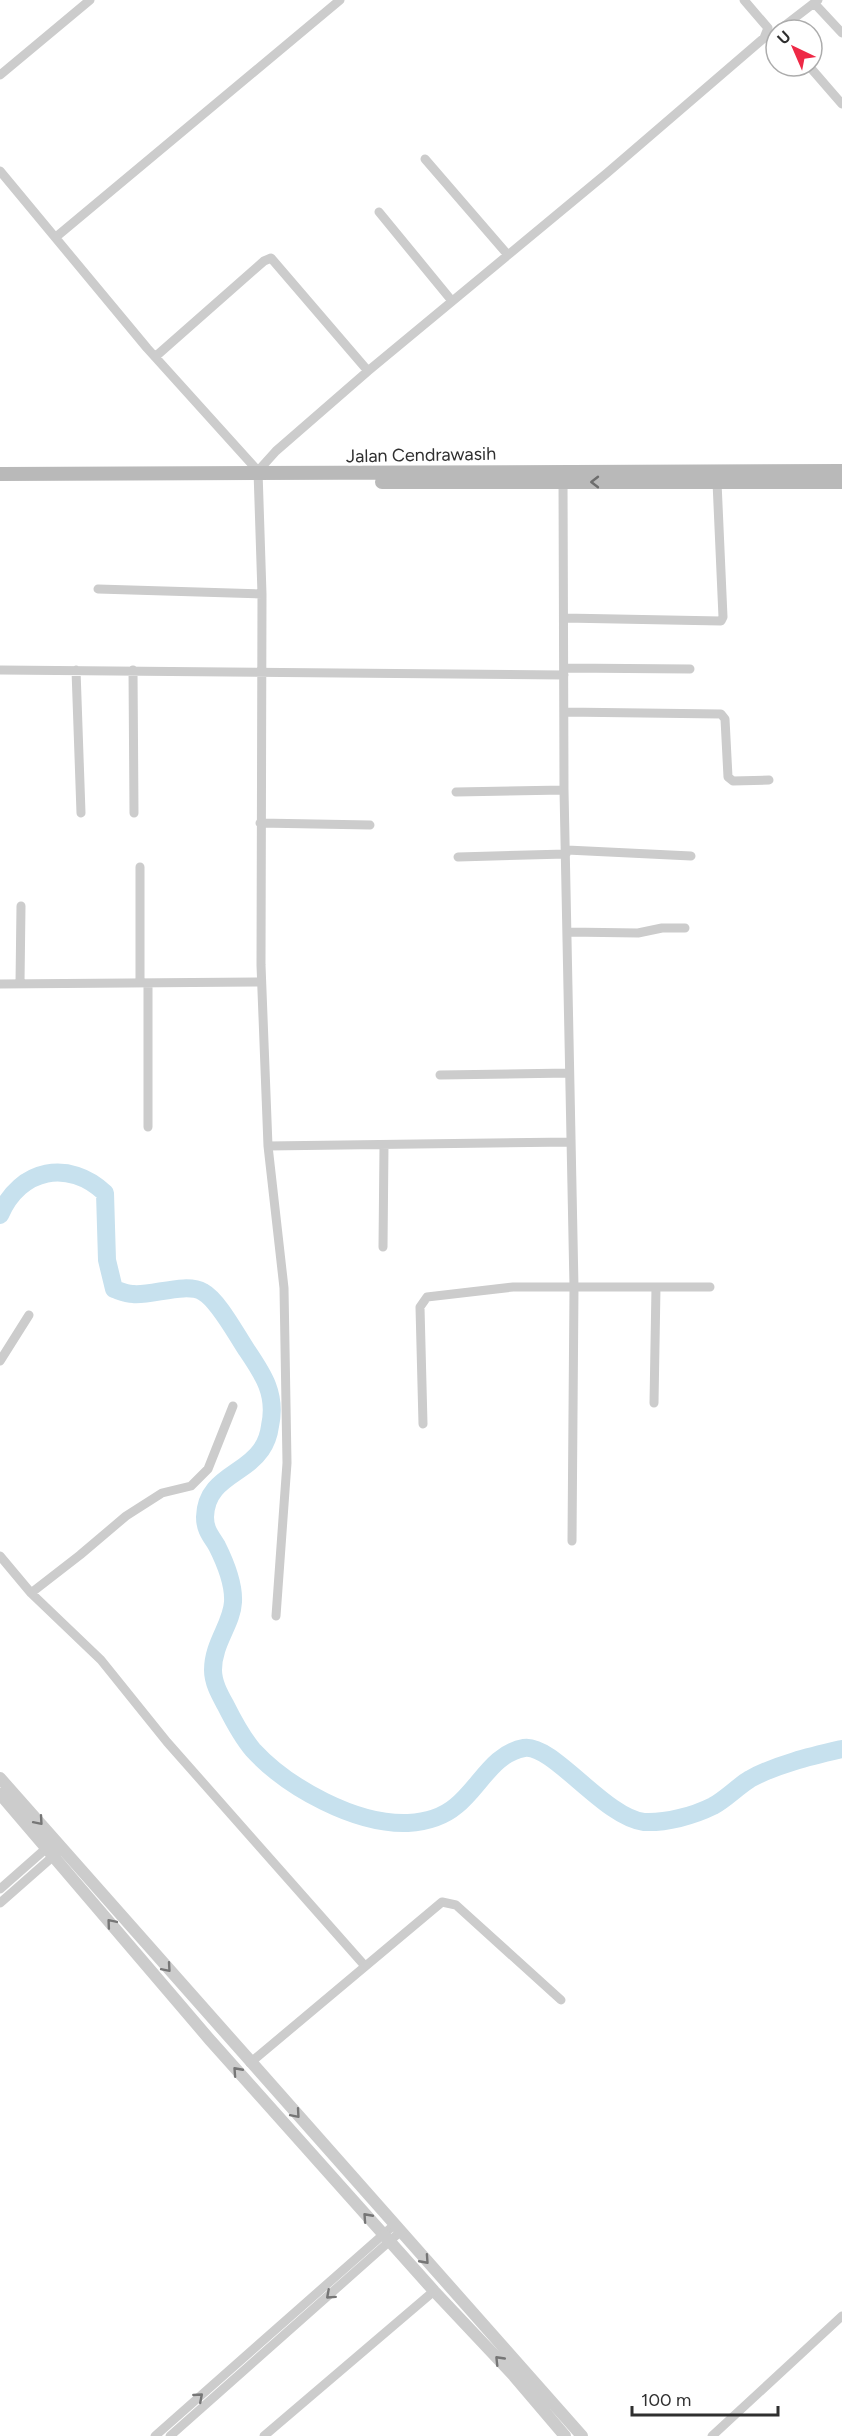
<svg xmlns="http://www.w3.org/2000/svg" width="842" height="2436" viewBox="0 0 842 2436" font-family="Figtree,sans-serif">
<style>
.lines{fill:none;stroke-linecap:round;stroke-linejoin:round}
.river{stroke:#c7e1ee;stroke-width:18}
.minor{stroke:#ccc;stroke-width:9}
.tertiary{stroke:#ccc;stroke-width:12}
.secondary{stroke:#b9b9b9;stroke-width:14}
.oneway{stroke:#6d6d6d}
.oneway2{stroke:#767676}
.labels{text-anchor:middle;stroke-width:6;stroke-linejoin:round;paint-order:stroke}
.street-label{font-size:18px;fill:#2f2f2f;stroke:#fff}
</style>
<rect width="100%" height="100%" fill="#fff"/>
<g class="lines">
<path class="river" d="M0,1215C20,1168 69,1159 105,1193L107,1260L114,1289C120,1291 126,1294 133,1294C152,1296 186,1282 203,1292C218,1300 236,1334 246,1349C263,1374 277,1394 270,1426C269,1434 266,1443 261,1450C244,1475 206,1478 205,1517C205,1530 211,1536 217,1546C225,1562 234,1584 233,1602C232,1624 213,1643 213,1670C213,1683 220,1695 226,1706C234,1722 242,1737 253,1750C288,1788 356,1825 408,1823C425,1822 443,1817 456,1806C479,1788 493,1753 524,1748C552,1743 605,1818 644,1822C666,1823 693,1816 713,1806C726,1799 737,1787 750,1779C777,1764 812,1756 842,1749"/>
<path class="minor" d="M814,3L842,33
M779,30L818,0
M809,66L842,104
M0,75L90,0
M425,159L508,255
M0,171L147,348L258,471
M379,212L452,301
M56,237L340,0
M155,357L264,261L271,258L368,371
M563,476L564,790L574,1287L572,1541
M98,589L262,594
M564,618L721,621L723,617L717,482
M564,668L690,669
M0,670L564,675
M76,670L81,813
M133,670L134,813
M564,712L721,714L725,719L728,777L733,781L769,780
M456,792L564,790
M260,823L370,825
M567,850L691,856
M458,857L566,854
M140,867V983
M568,932L638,933L662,928H685
M20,983L21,906
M0,984L261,982
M440,1075L569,1073
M148,1127V983
M268,1146L571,1142
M383,1247L384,1145
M0,1361L29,1315
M654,1403L656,1287
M423,1424L420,1307L427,1297L513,1287H710
M0,1556L31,1593L101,1660L167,1742L365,1966
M31,1593L80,1555L126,1516L162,1493L191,1486L208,1469L233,1406
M276,1616L287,1463L284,1288L268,1146L261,965L262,594L258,471L276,451L368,371L607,173L764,38L768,28L744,0
M0,1889L50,1845
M0,1903L58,1852
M250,2063L442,1902L456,1905L561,2000
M155,2436L394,2225
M170,2436L400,2232
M264,2436L434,2291
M712,2436L842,2316"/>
<path class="tertiary" d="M0,1778L582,2436
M0,1794L210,2040L434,2291L514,2376L565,2436"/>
<path class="secondary" d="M0,474L842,471
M382,482H842"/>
</g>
<defs><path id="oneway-chevron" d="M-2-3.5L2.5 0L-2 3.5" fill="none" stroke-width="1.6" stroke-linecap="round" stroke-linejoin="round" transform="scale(1.5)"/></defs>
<use class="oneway" href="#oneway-chevron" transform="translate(595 482) rotate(180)"/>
<g class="oneway2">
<use href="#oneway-chevron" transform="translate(39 1821) rotate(49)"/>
<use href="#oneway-chevron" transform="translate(111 1923) rotate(-130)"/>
<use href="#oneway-chevron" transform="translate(167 1968) rotate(49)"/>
<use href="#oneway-chevron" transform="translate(237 2071) rotate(-132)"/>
<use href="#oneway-chevron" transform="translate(296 2114) rotate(49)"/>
<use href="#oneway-chevron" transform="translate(367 2217) rotate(-132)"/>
<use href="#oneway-chevron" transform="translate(425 2260) rotate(48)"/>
<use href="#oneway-chevron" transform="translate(330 2295) rotate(138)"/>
<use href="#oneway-chevron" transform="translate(499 2360) rotate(-134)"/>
<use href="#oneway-chevron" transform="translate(199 2397) rotate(-41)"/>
</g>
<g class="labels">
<g class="street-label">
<text transform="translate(421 455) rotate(-1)" y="6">Jalan Cendrawasih</text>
</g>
</g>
<g transform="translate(794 48) rotate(316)"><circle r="28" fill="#ffffff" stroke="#acacac" stroke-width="1.5"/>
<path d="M0-4.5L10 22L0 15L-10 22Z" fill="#ee2946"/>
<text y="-9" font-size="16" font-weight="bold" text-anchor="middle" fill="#2f2f2f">U</text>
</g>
<path d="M632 2406v9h146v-9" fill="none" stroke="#2f2f2f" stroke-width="3"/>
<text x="641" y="2406" font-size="18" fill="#2f2f2f" stroke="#ffffff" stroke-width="4.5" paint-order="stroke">100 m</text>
</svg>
